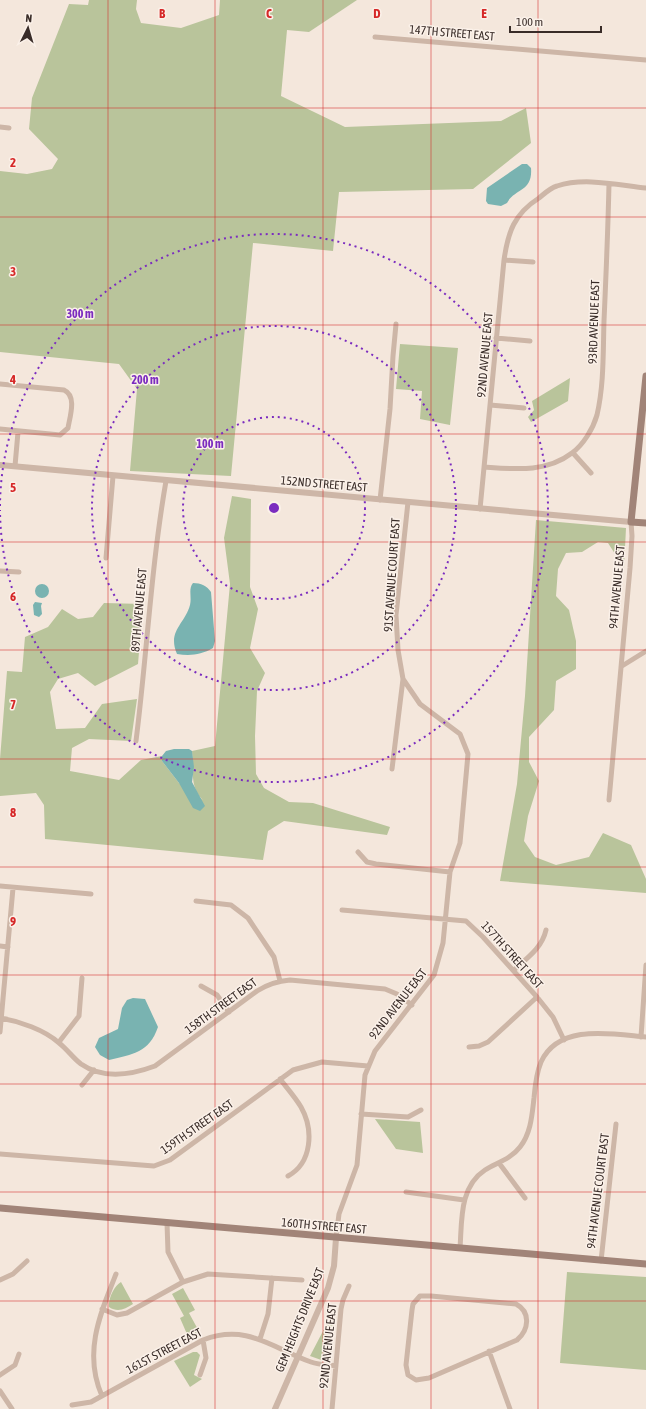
<svg xmlns="http://www.w3.org/2000/svg" width="646" height="1409" viewBox="0 0 646 1409" font-family="'Asap Condensed',sans-serif">
<style>
.green{fill:#b9c49b}
.water{fill:#79b3b1}
.lines{fill:none;stroke-linecap:round;stroke-linejoin:round}
.minor{stroke:#cdb6a7;stroke-width:5}
.tertiary{stroke:#cdb6a7;stroke-width:6}
.secondary{stroke:#a18478;stroke-width:7}
.grid{fill:none;stroke:#d62828;stroke-width:1;stroke-opacity:0.55}
.ring{fill:none;stroke:#7b2cbf;stroke-width:2;stroke-dasharray:2 4}
.labels{text-anchor:middle;stroke-width:3;stroke-linejoin:round;paint-order:stroke}
.street-label{font-size:12px;fill:#392c28;stroke:#fbf1e9}
.grid-label{font-size:13px;text-anchor:middle;font-weight:bold;fill:#d62828;stroke:#fbf1e9;stroke-width:3;stroke-linejoin:round;paint-order:stroke}
.centre{fill:#7b2cbf;stroke:#fbf1e9;stroke-width:2}
.ring-label{font-size:12px;text-anchor:middle;font-weight:bold;fill:#7b2cbf;stroke:#fbf1e9;stroke-width:3;stroke-linejoin:round;paint-order:stroke}
</style>
<rect width="100%" height="100%" fill="#f4e7dc"/>
<path class="green" d="M89,0H137L136,9L141,23L181,28L219,15L220,0H357L309,32L287,30L281,96L345,127L501,121L526,108L531,143L473,189L339,192L333,251L253,243L231,476L130,471L137,389L119,364L0,352V171L27,174L52,169L58,159L29,129L32,98L69,4L88,5Z
M400,344L458,348L450,425L420,419L422,391L396,389Z
M570,378L568,401L531,422L528,417L534,410L532,401Z
M232,496L251,499L250,587L258,609L250,648L265,673L257,691L255,736L256,774L264,788L289,802L313,803L390,827L387,835L284,821L268,831L263,860L45,839L44,805L36,793L0,796V759L7,671L22,672L25,637L48,627L62,609L78,619L93,617L104,603L143,604L138,664L95,686L78,673L58,679L50,692L56,729L85,728L102,704L137,699L131,741L89,739L72,748L70,771L119,780L141,760L162,756V761L179,783L203,800C189,787 194,769 192,751L215,746L230,584L224,538Z
M536,520L626,528L624,568L608,543L598,542L582,552L566,553L558,569L556,596L569,610L576,641V669L556,681L554,710L529,737V762L539,781L528,816L524,841L535,857L556,865L589,857L603,833L631,845L646,879V893L500,881L517,784L525,696Z
M375,1119L420,1122L423,1153L396,1149Z
M567,1272L646,1277V1370L560,1363Z
M121,1282L133,1304C125,1309 118,1313 109,1307C108,1299 114,1286 121,1282Z
M183,1288L195,1310L189,1313L201,1335L190,1341L180,1318L184,1316L172,1294Z
M335,1308L331,1357L324,1361L310,1356Z
M193,1352H197L200,1355L194,1375L202,1379L190,1387L174,1361Z"/>
<path class="water" d="M522,164H527L531,168C533,192 515,188 507,203L501,206L488,204L486,201L487,188Z
M193,583C201,583 207,586 211,592L215,641L213,648C201,655 190,656 177,654C167,631 185,624 190,605C192,597 188,589 193,583Z
M35 591a7 7 0 1 1 14 0a7 7 0 1 1-14 0Z
M35,602L42,603L41,606L42,614L39,617L34,615L33,605Z
M174,749H189L192,751L194,767L192,782L205,806L200,811L193,808L179,783L162,761V756L166,751Z
M133,998L145,999L158,1027C149,1053 133,1054 109,1060L100,1055L95,1047L99,1038L118,1029L122,1008L127,1000Z"/>
<g class="lines">
<path class="minor" d="M375,37L646,60
M0,127L9,128
M504,260L533,262
M496,338L530,341
M0,384L64,390C77,396 70,416 68,428L60,435L0,429
M490,405L524,408
M573,453L591,473
M15,466L18,432
M484,467C514,469 546,473 572,453C583,445 593,429 597,415C604,385 603,353 604,321C606,276 608,230 609,184
M380,500L390,409L393,356L396,324
M480,509L504,260C508,232 514,214 539,198C544,194 550,188 557,186C584,177 618,185 646,188
M106,558L113,476
M0,571L19,572
M622,666L646,651
M136,741C147,654 151,567 166,481
M392,769L403,679L398,650L396,615L408,502
M609,800L630,568L632,536L631,522
M358,852L367,862L376,864L450,872
M0,886L91,894
M196,901L231,905L248,918L274,957L280,981
M342,910L466,921L483,937L537,997L553,1017L564,1040
M0,946L8,947
M514,970C527,958 542,948 546,930
M201,986L217,995L229,1012
M0,1018C19,1021 45,1030 59,1043C67,1049 73,1058 81,1064C104,1080 131,1075 155,1066L257,991C268,984 278,981 290,980L385,989L397,994L412,1005
M0,1032L13,888
M641,1037L646,965
M59,1042L79,1016L82,978
M469,1047L479,1046L488,1042L537,997
M280,1079C287,1088 295,1097 301,1107C314,1130 312,1163 288,1176
M82,1085L94,1070
M361,1114L408,1117L421,1110
M0,1154L154,1166L170,1160L293,1070L322,1062L368,1066
M499,1163L525,1198
M406,1192L464,1200
M167,1223L168,1252L183,1282
M336,1238L339,1214L357,1165L365,1075L375,1051L434,975L443,943L450,872L460,843L468,754L460,734L420,704L403,679
M460,1248C462,1221 459,1187 485,1170C496,1163 511,1159 520,1147C531,1133 532,1115 534,1098C535,1086 536,1074 541,1062C559,1023 612,1034 646,1037
M601,1261L616,1124
M0,1280L13,1274L27,1261
M420,1296H431L516,1304C531,1312 529,1330 517,1340L429,1378L416,1380L408,1375L406,1365L412,1310L413,1304Z
M102,1309L117,1315L127,1313L183,1282L208,1274L302,1280
M260,1339L268,1314L272,1278
M489,1351L510,1409
M0,1375L15,1365L19,1354
M200,1375L206,1358L203,1340
M0,1391L12,1409
M102,1396C83,1353 100,1314 116,1274
M72,1405L91,1402L203,1340C247,1323 272,1348 311,1362C319,1365 328,1365 336,1366
M332,1409L341,1309L343,1300L349,1286"/>
<path class="tertiary" d="M0,465L631,522
M275,1409L328,1288L334,1266L336,1238"/>
<path class="secondary" d="M646,376L631,522L646,523
M0,1208L646,1264"/>
</g>
<path class="grid" d="M108,0V1409M215,0V1409M323,0V1409M431,0V1409M538,0V1409M0,108H646M0,217H646M0,325H646M0,434H646M0,542H646M0,650H646M0,759H646M0,867H646M0,975H646M0,1084H646M0,1192H646M0,1301H646"/>
<g class="ring">
<circle cx="274" cy="508" r="91"/>
<circle cx="274" cy="508" r="182"/>
<path d="M0 506A274 274 0 1 1 0 510"/>
</g>
<g class="labels">
<g class="street-label">
<text transform="translate(452 33) rotate(5)" y="4">147TH STREET EAST</text>
<text transform="translate(594 322) rotate(-88)" y="4">93RD AVENUE EAST</text>
<text transform="translate(485 355) rotate(-85)" y="4">92ND AVENUE EAST</text>
<text transform="translate(324 484) rotate(5)" y="4">152ND STREET EAST</text>
<text transform="translate(392 575) rotate(-86)" y="4">91ST AVENUE COURT EAST</text>
<text transform="translate(617 587) rotate(-85)" y="4">94TH AVENUE EAST</text>
<text transform="translate(139 610) rotate(-85)" y="4">89TH AVENUE EAST</text>
<text transform="translate(512 955) rotate(48)" y="4">157TH STREET EAST</text>
<text transform="translate(398 1004) rotate(-52)" y="4">92ND AVENUE EAST</text>
<text transform="translate(221 1006) rotate(-36)" y="4">158TH STREET EAST</text>
<text transform="translate(197 1127) rotate(-35)" y="4">159TH STREET EAST</text>
<text transform="translate(598 1191) rotate(-83)" y="4">94TH AVENUE COURT EAST</text>
<text transform="translate(324 1226) rotate(5)" y="4">160TH STREET EAST</text>
<text transform="translate(300 1320) rotate(-68)" y="4">GEM HEIGHTS DRIVE EAST</text>
<text transform="translate(328 1346) rotate(-84)" y="4">92ND AVENUE EAST</text>
<text transform="translate(164 1351) rotate(-28)" y="4">161ST STREET EAST</text>
</g>
</g>
<g class="grid-label">
<text x="162" y="18">B</text>
<text x="269" y="18">C</text>
<text x="377" y="18">D</text>
<text x="484" y="18">E</text>
<text x="13" y="167">2</text>
<text x="13" y="276">3</text>
<text x="13" y="384">4</text>
<text x="13" y="492">5</text>
<text x="13" y="601">6</text>
<text x="13" y="709">7</text>
<text x="13" y="817">8</text>
<text x="13" y="926">9</text>
</g>
<circle cx="274" cy="508" r="6" class="centre"/>
<g class="ring-label">
<text x="80" y="318">300 m</text>
<text x="145" y="384">200 m</text>
<text x="210" y="448">100 m</text>
</g>
<g transform="translate(28 28) rotate(5)" stroke="#fbf1e9" stroke-width="3" paint-order="stroke">
<path d="M0-3L7 15L0 10L-7 15Z" fill="#392c28"/>
<text y="-6" font-size="11" font-weight="bold" text-anchor="middle" fill="#392c28">N</text>
</g>
<path d="M510 26v6h91v-6" fill="none" stroke="#392c28" stroke-width="2"/>
<text x="516" y="26" font-size="12" fill="#392c28" stroke="#fbf1e9" stroke-width="3" paint-order="stroke">100 m</text>
</svg>
